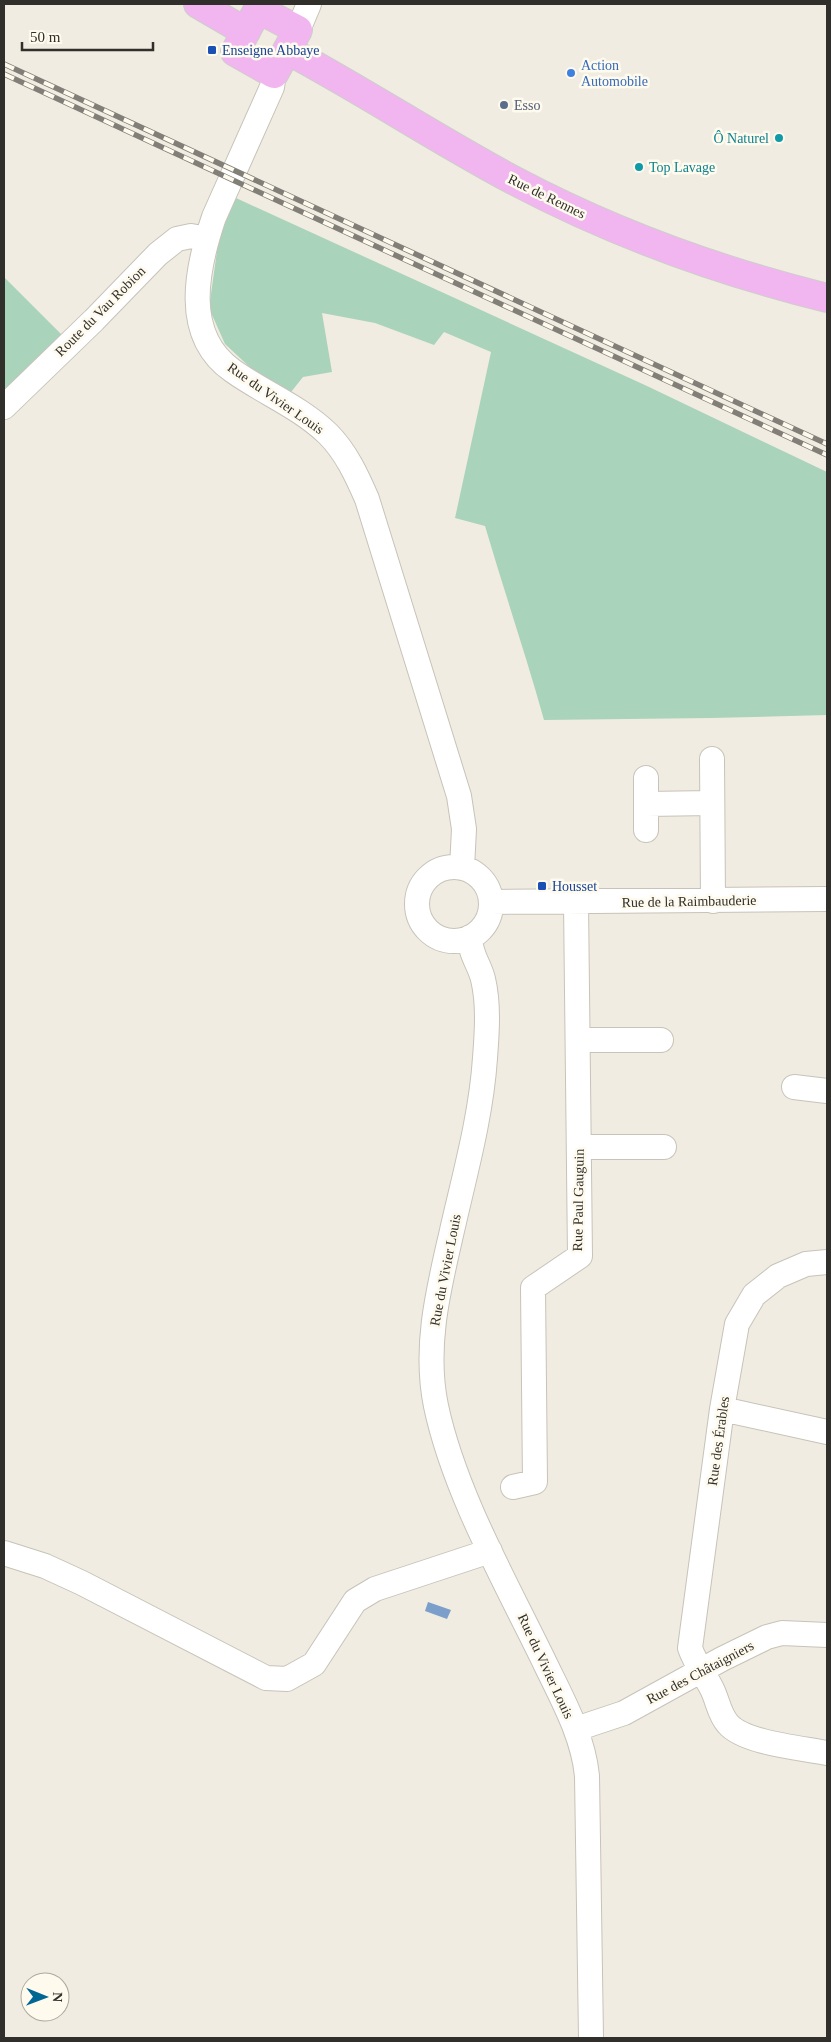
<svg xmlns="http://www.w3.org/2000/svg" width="831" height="2042" viewBox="0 0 831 2042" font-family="'Times New Roman',serif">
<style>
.green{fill:#aad3bb}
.water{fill:#7b9fca}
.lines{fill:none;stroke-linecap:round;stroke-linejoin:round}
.minor-casing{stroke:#c7c3b8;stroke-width:26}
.major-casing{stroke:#cecdcc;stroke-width:30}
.minor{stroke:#fff;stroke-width:24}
.major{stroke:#f1b6ef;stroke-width:28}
.rail-casing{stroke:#827f78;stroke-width:5.5}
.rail{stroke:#fefaee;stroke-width:4;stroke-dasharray:11;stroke-linecap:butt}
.transit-dot{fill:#1a4fb4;stroke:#fefaee;stroke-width:2}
.shop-dot{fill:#3f7fe0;stroke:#fefaee;stroke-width:2}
.service-dot{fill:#5c6f8a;stroke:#fefaee;stroke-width:2}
.culture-dot{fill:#0f9aa8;stroke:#fefaee;stroke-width:2}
.labels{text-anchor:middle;stroke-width:5;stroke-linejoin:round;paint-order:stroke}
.transit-label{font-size:14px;fill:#164399;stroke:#fefaee;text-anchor:start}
.shop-label{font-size:14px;fill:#366cbe;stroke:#fefaee;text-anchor:start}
.service-label{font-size:14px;fill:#4e5e75;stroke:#fefaee;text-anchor:start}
.culture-label{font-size:14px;fill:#0d838f;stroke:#fefaee;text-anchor:end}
.street-label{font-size:14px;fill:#312f2b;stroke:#fefaee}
</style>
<rect width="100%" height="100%" fill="#f1ece1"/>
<path class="green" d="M236,198L647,386L827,472V715L711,718L544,720C526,655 504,591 485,526L455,518L491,352L444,332L434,345L375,323L322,313L332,372L303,377L291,392L255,372L225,344L209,308L219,237Z
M4,277L65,338L4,399Z"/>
<path class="water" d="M428,1602L451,1610L447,1619L425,1611Z"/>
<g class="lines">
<g class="minor-casing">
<path id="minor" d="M298,30L309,4
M274,74L272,87L214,217C197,267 181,335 233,371C264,393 300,407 328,434C346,452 357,476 367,499L459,796L464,829L462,868
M4,407L94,320L158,254L177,239L191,236L207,239
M712,759L713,901
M646,778V804L712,803
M646,804V830
M417 904a37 37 0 1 1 74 0a37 37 0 1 1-74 0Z
M491,902L827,899
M470,937C470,955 479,963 483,979C489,1004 487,1032 485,1058C481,1118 464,1177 451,1235C438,1291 424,1348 436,1406C454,1491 504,1579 542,1657C560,1695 583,1734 587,1776L591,2038
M578,1040H661
M794,1087L827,1091
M579,1147H664
M827,1262L806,1264L778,1276L754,1295L737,1324L722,1409L690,1648C695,1663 705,1675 712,1689C718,1701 719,1714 728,1724C744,1743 802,1748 827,1753
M722,1409L827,1432
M513,1487L535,1482L533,1288L580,1256L576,902
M4,1553L45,1566L82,1583L266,1678L287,1679L314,1664L355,1601L375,1589L490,1551
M576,1729L624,1713L722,1659L767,1637L782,1633L827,1635"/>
</g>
<g class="major-casing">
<path id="major" d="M198,4L246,32
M258,9L298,30L274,74L235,52Z
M287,50C364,91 436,139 513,180C613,233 718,271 827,298"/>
</g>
<use href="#minor" class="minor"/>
<use href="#major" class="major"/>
<g class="rail-casing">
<path id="rail" d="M4,64L827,444
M4,74L827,455"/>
</g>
<use href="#rail" class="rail"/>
</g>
<g class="transit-dot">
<rect x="207" y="45" width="10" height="10" rx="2.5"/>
<rect x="537" y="881" width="10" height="10" rx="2.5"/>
</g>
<circle class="shop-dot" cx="571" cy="73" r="5"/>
<circle class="service-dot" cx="504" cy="105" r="5"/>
<g class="culture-dot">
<circle cx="779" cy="138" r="5"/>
<circle cx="639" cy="167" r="5"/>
</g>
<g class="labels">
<g class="transit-label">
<text x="222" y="55">Enseigne Abbaye</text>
<text x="552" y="891">Housset</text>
</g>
<g class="shop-label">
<text x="581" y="70">Action<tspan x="581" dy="16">Automobile</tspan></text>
</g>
<g class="service-label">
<text x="514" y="110">Esso</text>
</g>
<g class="culture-label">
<text x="769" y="143">Ô Naturel</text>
<text x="649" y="172" text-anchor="start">Top Lavage</text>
</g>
<g class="street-label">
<text transform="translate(547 196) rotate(26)" y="5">Rue de Rennes</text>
<text transform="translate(100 311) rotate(-45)" y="5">Route du Vau Robion</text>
<text transform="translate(276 398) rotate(35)" y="5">Rue du Vivier Louis</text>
<text transform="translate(689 901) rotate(-1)" y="5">Rue de la Raimbauderie</text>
<text transform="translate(578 1200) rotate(-89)" y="5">Rue Paul Gauguin</text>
<text transform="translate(445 1270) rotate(-79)" y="5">Rue du Vivier Louis</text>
<text transform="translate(718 1441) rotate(-82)" y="5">Rue des Érables</text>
<text transform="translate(546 1666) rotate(65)" y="5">Rue du Vivier Louis</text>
<text transform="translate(700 1672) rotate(-28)" y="5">Rue des Châtaigniers</text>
</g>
</g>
<rect width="831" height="2042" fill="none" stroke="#312f2b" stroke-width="10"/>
<g transform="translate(45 1997) rotate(91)"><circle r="24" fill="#fefaee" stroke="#aca9a0"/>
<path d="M0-4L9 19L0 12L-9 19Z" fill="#006694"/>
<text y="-8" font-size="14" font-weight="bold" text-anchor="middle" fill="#312f2b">N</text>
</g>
<path d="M22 42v8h131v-8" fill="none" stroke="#312f2b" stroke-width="2.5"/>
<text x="30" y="42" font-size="15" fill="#312f2b" stroke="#fefaee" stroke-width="4" paint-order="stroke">50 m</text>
</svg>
